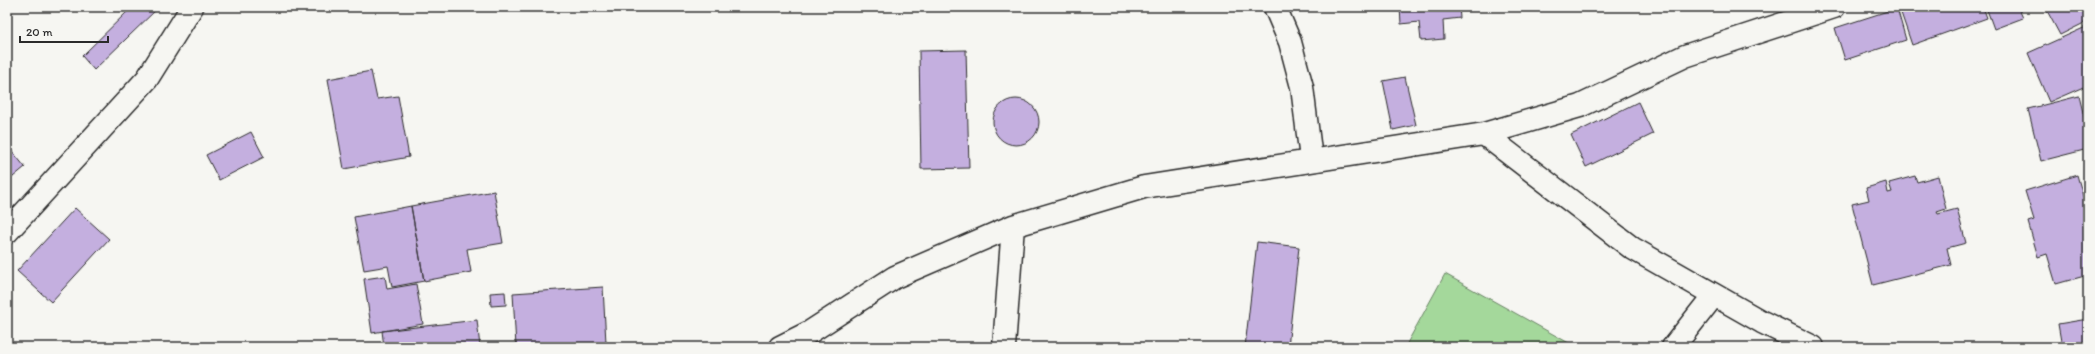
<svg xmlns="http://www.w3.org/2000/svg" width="2095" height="354" viewBox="0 0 2095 354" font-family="Itim,sans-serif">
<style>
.green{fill:#a4d89b;stroke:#688263}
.building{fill:#c4afdf;stroke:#2b2b2b}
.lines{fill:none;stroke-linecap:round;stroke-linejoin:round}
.minor-casing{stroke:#2b2b2b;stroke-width:25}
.minor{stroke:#f6f6f2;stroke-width:22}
</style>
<rect width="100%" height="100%" fill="#f6f6f2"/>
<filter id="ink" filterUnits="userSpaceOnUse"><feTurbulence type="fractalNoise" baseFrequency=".025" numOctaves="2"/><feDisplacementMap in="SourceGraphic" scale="8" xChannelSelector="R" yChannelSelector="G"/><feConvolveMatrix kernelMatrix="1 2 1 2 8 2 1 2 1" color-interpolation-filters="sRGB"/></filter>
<g filter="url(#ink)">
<path class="green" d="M1445,274L1576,347H1405Z"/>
<path class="building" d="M132,7H159L94,70L82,56Z
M1400,7H1459L1460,18L1443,20L1444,39L1421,41L1419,22L1401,24Z
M1899,7H1983L1987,18L1912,45Z
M1986,7H2018L2023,18L1994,29Z
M2045,7H2088V21L2060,35Z
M1897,8L1906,40L1845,60L1835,28Z
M2088,26V85L2049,102L2028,53Z
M966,50L969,168L921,169L919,51Z
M371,71L377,99L398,96L409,157L344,169L328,79Z
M1405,77L1416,125L1393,130L1383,81Z
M2079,96L2088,133V149L2041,161L2028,109Z
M993 122a23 23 0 1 1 46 0a23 23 0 1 1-46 0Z
M1638,102L1653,134L1586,167L1571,135Z
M251,132L264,157L219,180L206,155Z
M7,145L25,167L7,182Z
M2077,175L2088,213V275L2056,284L2047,254L2038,257L2028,222L2034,220L2025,191Z
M1915,176L1917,182L1938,176L1946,209L1937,212L1938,214L1957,209L1966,243L1947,248L1951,265L1873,285L1852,204L1869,200L1866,188L1886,182L1888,193L1892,192L1889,183Z
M494,191L503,243L467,249L471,272L424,281L411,206Z
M411,206L424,281L392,287L388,266L364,270L354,217Z
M75,208L109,239L51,302L17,271Z
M1257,242L1299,247L1288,347H1245Z
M385,276L387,289L416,284L423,324L372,333L364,279Z
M603,287L606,343L516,347L513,293Z
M505,292L506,305L491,306L490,293Z
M2088,319V347H2062L2058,324Z
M477,320L480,347H384L382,331Z"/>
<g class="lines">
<g class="minor-casing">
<path id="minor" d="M1275,7L1290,42L1302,87L1311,159
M1484,134L1632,248L1762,322L1813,347
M7,232L147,79L192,7
M780,347L810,332L895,277L1013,226L1144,187L1484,134L1580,106L1685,56L1834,7
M1004,347L1013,226
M1673,347L1714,295"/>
</g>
<use href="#minor" class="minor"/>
</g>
</g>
<rect width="2095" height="354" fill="none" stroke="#f6f6f2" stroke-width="24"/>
<rect x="12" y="12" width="2071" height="330" fill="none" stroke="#2b2b2b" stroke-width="1.5" filter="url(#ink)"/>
<path d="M20 36v6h88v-6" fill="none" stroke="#2b2b2b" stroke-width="2"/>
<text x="26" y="36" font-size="12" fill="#2b2b2b" stroke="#f6f6f2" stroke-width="3" paint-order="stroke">20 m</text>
</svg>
